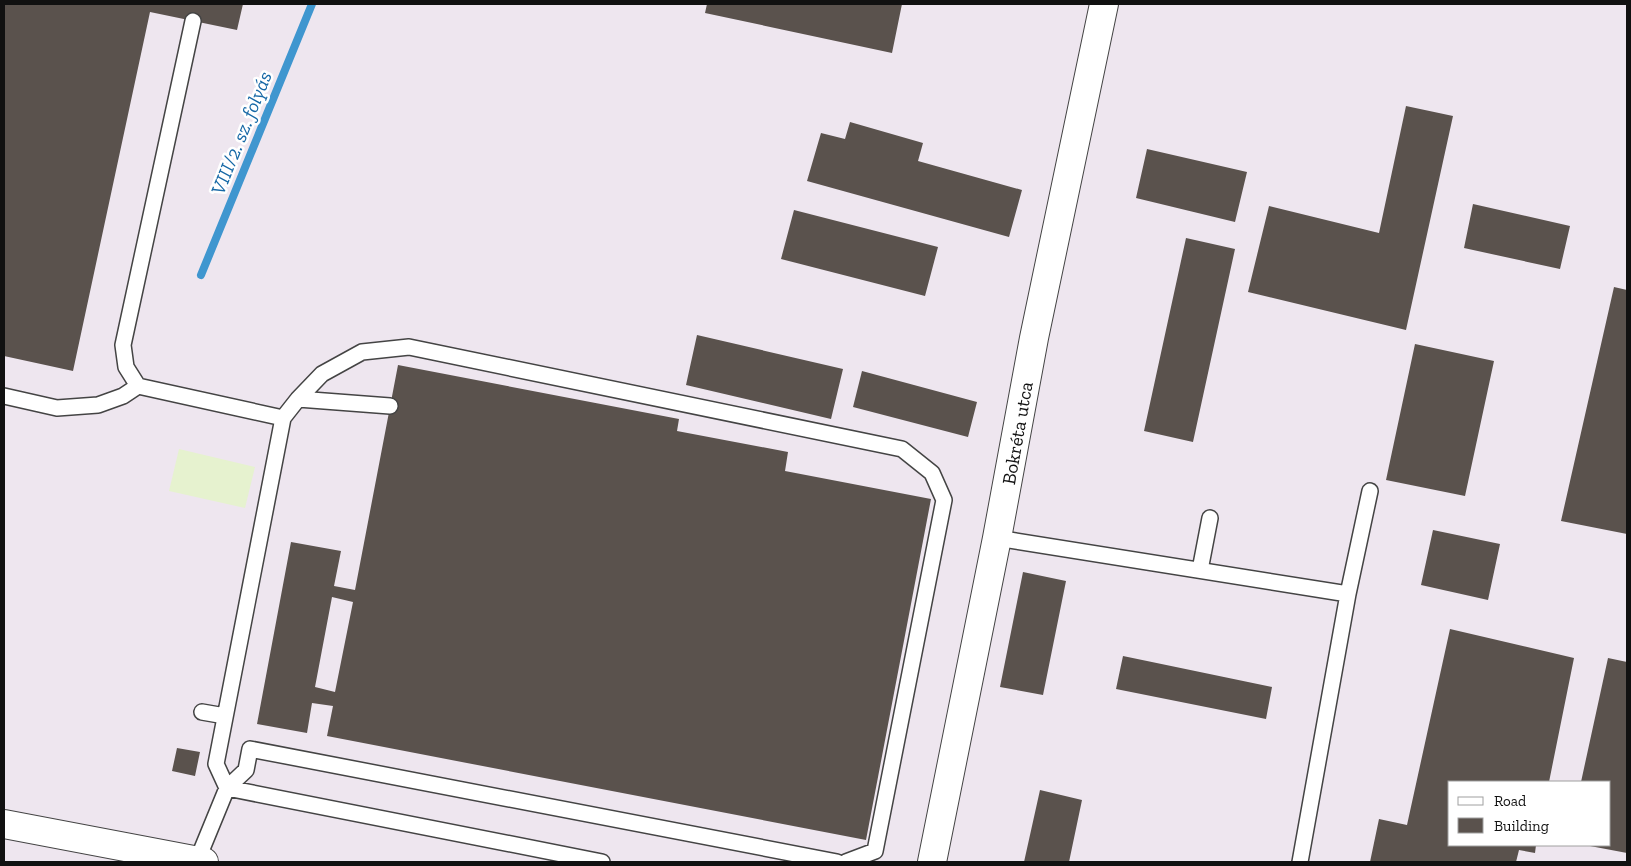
<svg xmlns="http://www.w3.org/2000/svg" width="1631" height="866" viewBox="0 0 1631 866" font-family="'Zilla Slab',serif">
<style>
.industrial{fill:#eee6ef;fill-rule:evenodd}
.pitch{fill:#e6f2cf}
.lines{fill:none;stroke-linecap:round;stroke-linejoin:round}
.stream{stroke:#3f96cf;stroke-width:8}
.building{fill:#5a524d;fill-rule:evenodd}
.lane-casing{stroke:#444;stroke-width:18}
.street-casing{stroke:#444;stroke-width:30}
.lane{stroke:#fff;stroke-width:15}
.street{stroke:#fff;stroke-width:28}
.labels{text-anchor:middle;stroke-width:5;stroke-linejoin:round;paint-order:stroke}
.street-label{font-size:19px;fill:#111;stroke:#fff}
.water-label{font-size:20px;font-style:italic;fill:#1768a6;stroke:#fff}
</style>
<rect width="100%" height="100%" fill="#fffdf5"/>
<path class="industrial" d="M4,4H1627V862H4ZM1450,782H1610V845H1450Z"/>
<path class="pitch" d="M179,449L255,467L245,508L169,491Z"/>
<g class="lines">
<path class="stream" d="M201,275L312,4"/>
</g>
<path class="building" d="M4,4H243L237,30L150,12L73,371L4,356Z
M707,4H902L892,53L705,13Z
M1406,106L1453,116L1406,330L1248,292L1269,206L1379,233Z
M850,122L923,143L918,161L1022,190L1009,237L807,181L821,133L845,139Z
M1147,149L1247,172L1235,222L1136,198Z
M1473,204L1570,226L1560,269L1464,248Z
M794,210L938,247L925,296L781,259Z
M1186,238L1235,249L1193,442L1144,431Z
M1614,287L1627,290V534L1561,521Z
M697,335L843,369L831,419L686,385Z
M1415,344L1494,361L1465,496L1386,480Z
M398,365L679,419L677,431L788,452L785,471L931,499L866,840L327,736L333,706L312,703L307,733L257,724L291,542L341,551L334,586L355,590ZM332,597L353,602L335,692L315,687Z
M862,371L977,402L968,437L853,407Z
M1433,530L1500,544L1488,600L1421,585Z
M1023,572L1066,581L1043,695L1000,687Z
M1450,629L1574,658L1549,782H1450V845H1536L1535,853L1519,850L1516,862H1370L1379,819L1407,825Z
M1123,656L1272,687L1266,719L1116,689Z
M1608,658L1627,662V853L1590,846L1610,845V782H1581Z
M177,748L200,752L195,776L172,771Z
M1040,790L1082,800L1069,862H1024Z"/>
<g class="lines">
<g class="lane-casing">
<path id="lane" d="M193,21L123,345L126,367L138,386L283,418
M4,396L57,408L98,405L123,396L138,386
M298,399L390,406
M997,538L1348,594
M1200,570L1210,518
M202,712L225,716
M227,788L246,770L250,749L837,862
M227,788L602,862
M197,861L227,788L216,764L283,418L298,399L322,374L362,352L409,347L902,449L932,473L944,500L875,851L846,862
M1300,862L1348,594L1370,491"/>
</g>
<g class="street-casing">
<path id="street" d="M4,824L204,862
M932,862L997,538L1034,338L1104,4"/>
</g>
<use href="#lane" class="lane"/>
<use href="#street" class="street"/>
</g>
<g class="labels">
<g class="street-label">
<text transform="translate(1017 433) rotate(-80)" y="7">Bokréta utca</text>
</g>
<g class="water-label">
<text transform="translate(241 133) rotate(-68)" y="7">VIII/2. sz. folyás</text>
</g>
</g>
<rect width="1631" height="866" fill="none" stroke="#111111" stroke-width="10"/>
<rect x="1448" y="781" width="162" height="65" fill="#ffffff" stroke="#a0a0a0"/>
<rect x="1458" y="797" width="25" height="8" fill="#ffffff" stroke="#a0a0a0"/>
<text x="1494" y="806" font-size="15" fill="#111111">Road</text>
<rect x="1458" y="818" width="25" height="15" fill="#5a524d" stroke="#a0a0a0"/>
<text x="1494" y="831" font-size="15" fill="#111111">Building</text>
</svg>
